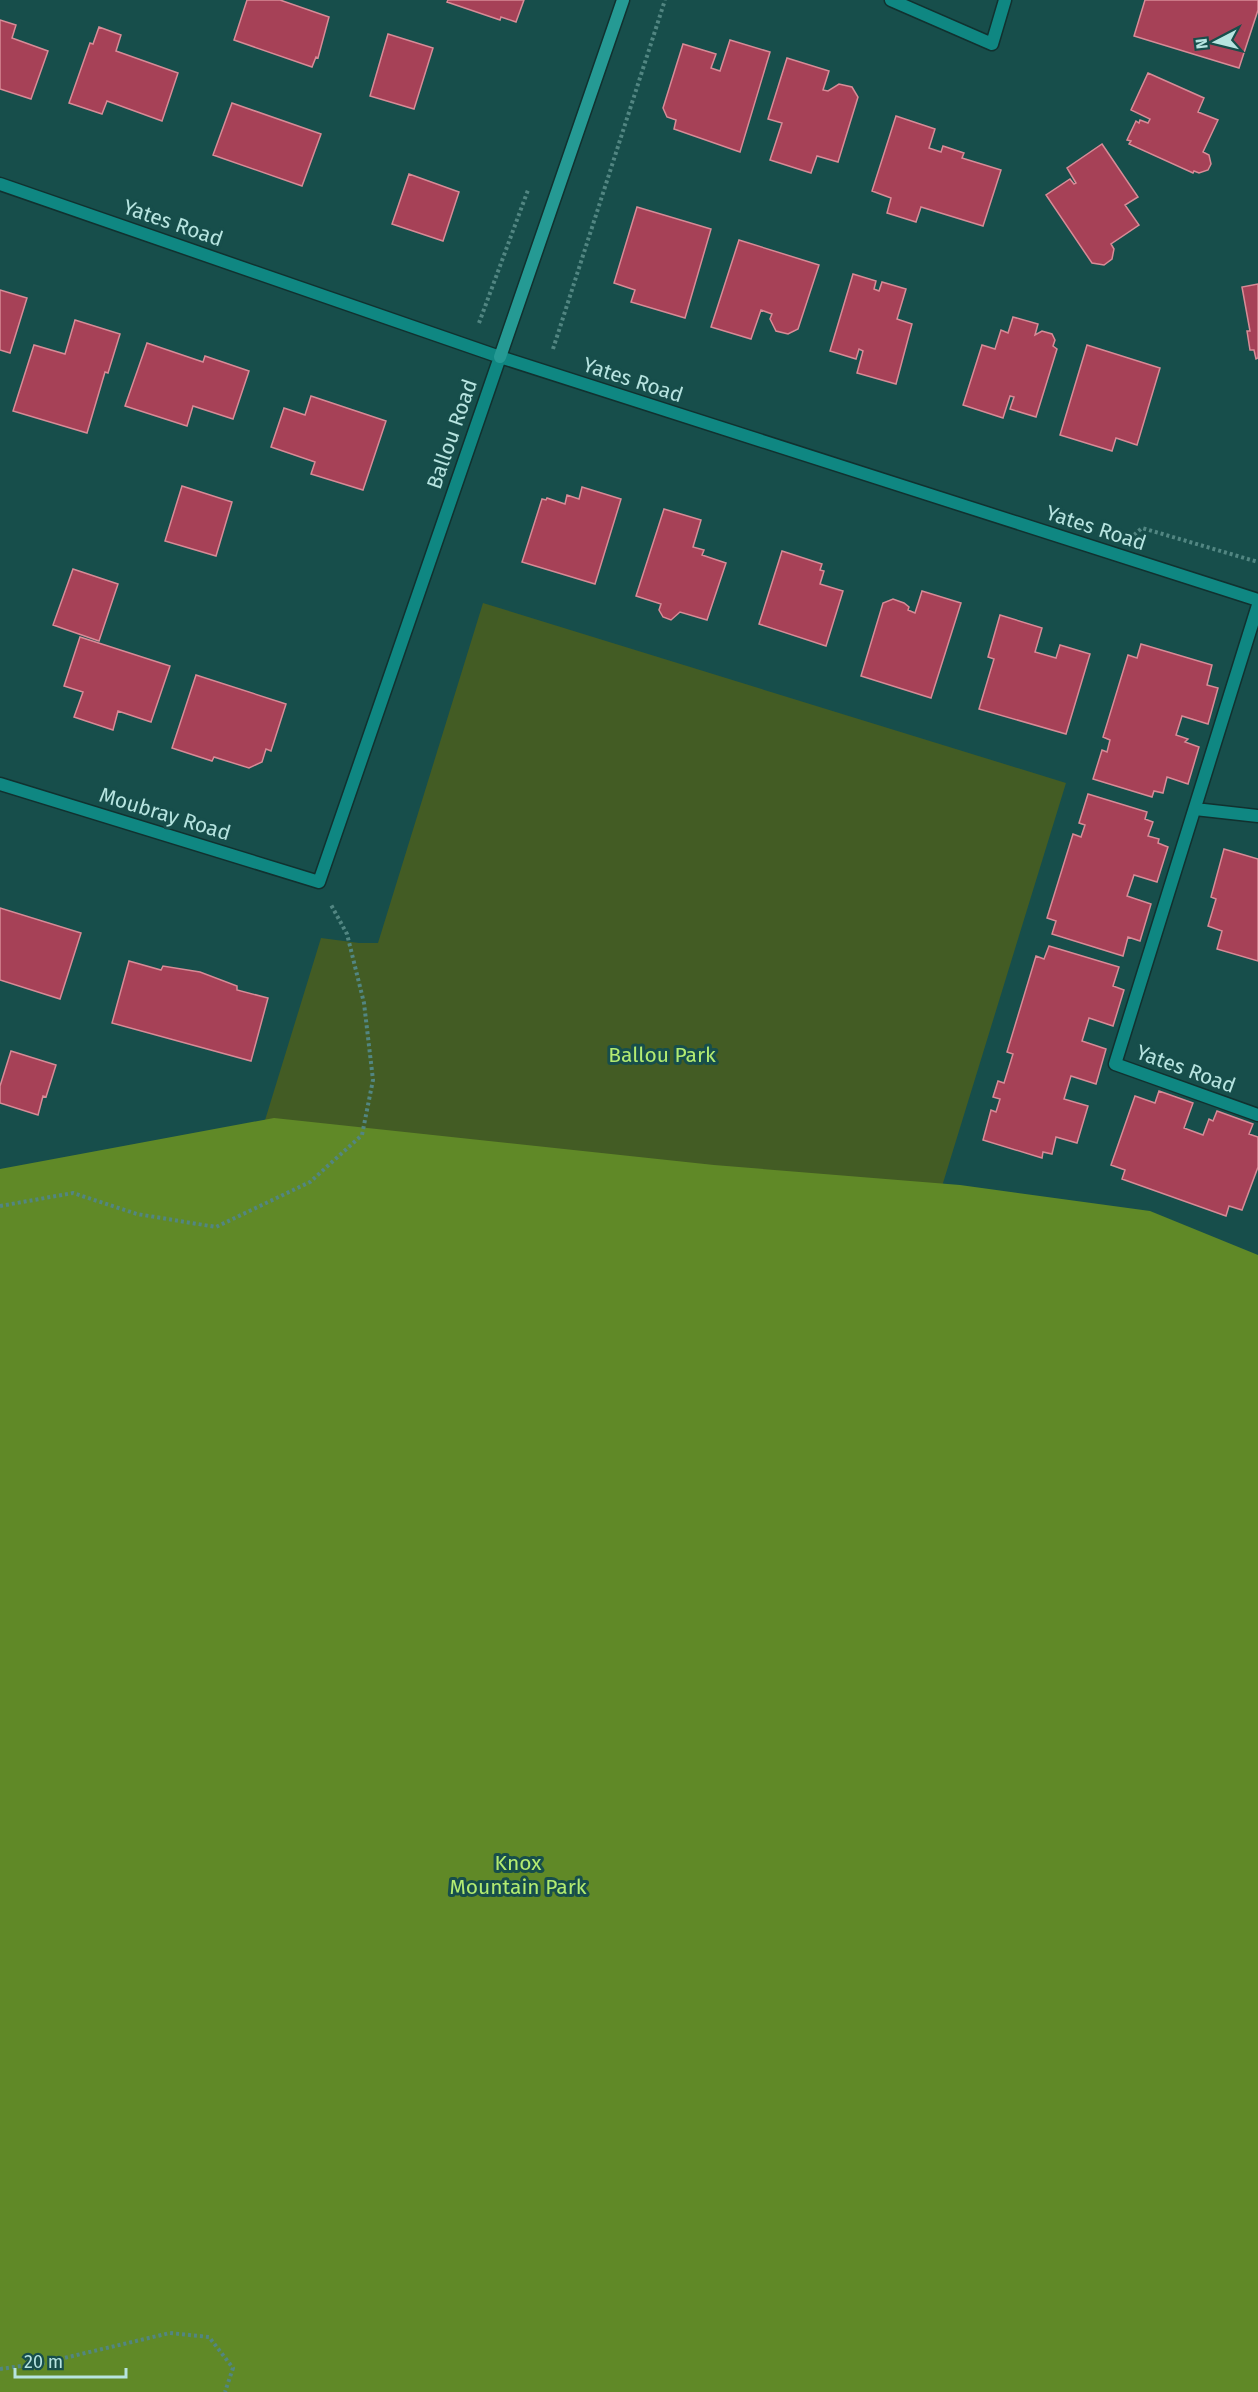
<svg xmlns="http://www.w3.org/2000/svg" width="1258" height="2392" viewBox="0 0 1258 2392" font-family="'Fira Sans',sans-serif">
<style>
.green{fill:#435c24}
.forest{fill:#608927}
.building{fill:#a64157;stroke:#d88b97;stroke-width:1.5}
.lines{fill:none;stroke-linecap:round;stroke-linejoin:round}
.street-casing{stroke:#11312f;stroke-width:15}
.secondary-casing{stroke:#11312f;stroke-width:15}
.path{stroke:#528682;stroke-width:4;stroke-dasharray:3 3;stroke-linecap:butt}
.street{stroke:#0f8782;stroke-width:12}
.secondary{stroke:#259a94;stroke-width:12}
.labels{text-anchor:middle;stroke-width:6;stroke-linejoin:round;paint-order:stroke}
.street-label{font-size:21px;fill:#b7e4e0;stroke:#174e4b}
.park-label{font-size:21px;fill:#b3eb71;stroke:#174e4b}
</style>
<rect width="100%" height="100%" fill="#174e4b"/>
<path class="green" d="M483,603L1066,783L864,1440L1258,2392H0V1175L227,1244L321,938L359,943H378Z"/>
<path class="forest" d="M274,1118L714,1165L960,1185L1150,1211L1258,1255V2392H0V1169Z"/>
<path class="building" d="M247,0H280L329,17L318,58L316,57L312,67L234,40Z
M448,0H524L516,22L501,17L500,20L447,2Z
M1145,0H1258V10L1239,68L1134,36Z
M0,20L16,25L12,38L48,51L31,99L0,89Z
M99,27L121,35L116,51L178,73L162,121L107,101L102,114L69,103L90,43L93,44Z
M388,34L433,48L414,109L370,96Z
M730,40L770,52L740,152L674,129L676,120L667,117L663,108L683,44L716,54L711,68L720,71Z
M787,58L829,71L823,90L828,91L839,84L852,87L858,97L838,162L817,156L811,173L770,160L782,123L768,119Z
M1148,73L1204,98L1198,112L1218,120L1203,152L1209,155L1211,164L1208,170L1199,173L1194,171L1193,173L1129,144L1131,141L1127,140L1136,121L1139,123L1140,120L1148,123L1150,119L1131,110Z
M232,103L321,134L302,186L213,155Z
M896,116L935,129L929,148L941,152L943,146L964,153L962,158L1001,170L983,226L921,207L916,222L887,213L891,198L872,191Z
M1102,144L1138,197L1125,205L1139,225L1111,244L1114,249L1112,259L1104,265L1092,263L1046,195L1070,179L1074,184L1076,183L1067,168Z
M409,174L459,192L443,241L392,224Z
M637,207L711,229L685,318L631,302L635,290L614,283Z
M739,240L819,265L798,329L788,334L776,331L770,319L772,314L761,310L751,339L711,327Z
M853,274L876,281L874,289L879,291L882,282L906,289L897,319L912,324L896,384L857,373L863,351L859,349L856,359L830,351Z
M1258,284V358L1256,359L1254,350H1250L1247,331H1250L1242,287Z
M0,290L27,298L10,353L0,350Z
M1013,317L1038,324L1035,335L1042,331L1052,334L1055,340L1053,346L1057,349L1036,417L1010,409L1014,397L1010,396L1003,418L963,405L982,345L995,349L1001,330L1008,333Z
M75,320L120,334L108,373L105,372L87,433L13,411L34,345L65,354Z
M147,343L203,362L205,356L249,371L233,419L193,406L187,426L125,406Z
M1087,345L1160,368L1137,445L1116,438L1112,451L1060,435Z
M311,396L386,421L363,490L311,474L315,462L271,447L284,408L305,415Z
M182,486L232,502L216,556L165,541Z
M582,487L621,499L595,584L522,562L542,499L546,500L547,498L565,504L567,495L579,499Z
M664,509L701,520L693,547L704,550L702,555L726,563L707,620L680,612L671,620L663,617L659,610L661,604L636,596Z
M782,551L822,564L820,570L824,571L820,584L843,591L826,646L759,624Z
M73,569L118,584L99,641L53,625Z
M922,591L961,603L931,698L861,676L883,603L893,599L904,603L909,607L908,610L915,613Z
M1000,615L1042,628L1035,652L1056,658L1060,645L1090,654L1066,734L979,709L994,659L988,657Z
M80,637L170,666L151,722L118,711L113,730L74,717L83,692L64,686Z
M1141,644L1212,665L1207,685L1218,688L1208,724L1182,716L1176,735L1188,739L1185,742L1199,747L1188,784L1167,777L1163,793L1154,791L1152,797L1093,779L1102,750L1107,752L1110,740L1103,737L1128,655L1137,658Z
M196,675L286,704L271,751L266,749L262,762L249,768L214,757L212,761L172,748Z
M1088,794L1147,812L1145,819L1153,822L1148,836L1159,839L1158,843L1168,847L1157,882L1134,875L1127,896L1151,904L1140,941L1128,937L1123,956L1052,934L1056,921L1047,918L1073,834L1081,837L1085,825L1079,823Z
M1224,849L1258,859V961L1217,949L1222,931L1208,926L1216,899L1211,897Z
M0,908L81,933L60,999L0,980Z
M1049,946L1119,967L1113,986L1124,990L1113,1026L1089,1018L1082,1041L1106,1049L1096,1084L1071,1076L1064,1099L1088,1106L1077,1143L1056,1137L1052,1154L1043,1152L1042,1158L983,1140L991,1110L996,1112L1000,1099L993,1097L998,1081L1004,1083L1013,1054L1007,1052L1036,956L1044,959Z
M129,961L161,970L163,966L200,972L237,986V990L268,998L251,1061L112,1023Z
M11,1051L56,1065L46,1097L43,1096L38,1115L0,1103V1086Z
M1159,1091L1193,1103L1184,1128L1203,1135L1209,1119L1213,1121L1217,1111L1253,1124L1249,1134L1258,1137V1167L1242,1210L1229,1206L1226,1216L1122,1179L1125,1170L1111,1165L1135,1096L1155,1103Z"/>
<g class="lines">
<g class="street-casing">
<path id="street" d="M891,0L992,44L1005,0
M0,184L500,357L1258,600
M1258,605L1115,1064L1258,1115
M0,784L319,882L500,357
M1195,809L1258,816"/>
</g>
<g class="secondary-casing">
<path id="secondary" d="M500,357L623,0"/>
</g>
<path class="path" d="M479,323L528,190
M553,349L665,0
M1134,535L1142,528L1258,562
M0,1206L73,1193L137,1214L216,1227L310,1182L362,1135L373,1080L364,1003L347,934L330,903
M0,2369L43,2363L170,2333L209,2337L233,2368L225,2392"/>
<use href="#street" class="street"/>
<use href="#secondary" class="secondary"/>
</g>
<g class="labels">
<g class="street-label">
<text transform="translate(173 223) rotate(19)" y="7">Yates Road</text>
<text transform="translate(633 380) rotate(18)" y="7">Yates Road</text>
<text transform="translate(452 434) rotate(-71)" y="7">Ballou Road</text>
<text transform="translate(1096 528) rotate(18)" y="7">Yates Road</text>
<text transform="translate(165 814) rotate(17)" y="7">Moubray Road</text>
<text transform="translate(1186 1069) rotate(20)" y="7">Yates Road</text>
</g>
<g class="park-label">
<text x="662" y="1062">Ballou Park</text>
<text x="518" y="1870">Knox<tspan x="518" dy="24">Mountain Park</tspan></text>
</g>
</g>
<g transform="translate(1216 42) rotate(263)" stroke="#174e4b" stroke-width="4.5" paint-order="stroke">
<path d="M0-4.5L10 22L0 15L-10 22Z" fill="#b7e4e0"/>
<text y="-9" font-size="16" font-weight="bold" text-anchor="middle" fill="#b7e4e0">N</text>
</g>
<path d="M15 2368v9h111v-9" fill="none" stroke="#b7e4e0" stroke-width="3"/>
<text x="24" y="2368" font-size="18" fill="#b7e4e0" stroke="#174e4b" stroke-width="4.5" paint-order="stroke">20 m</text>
</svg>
